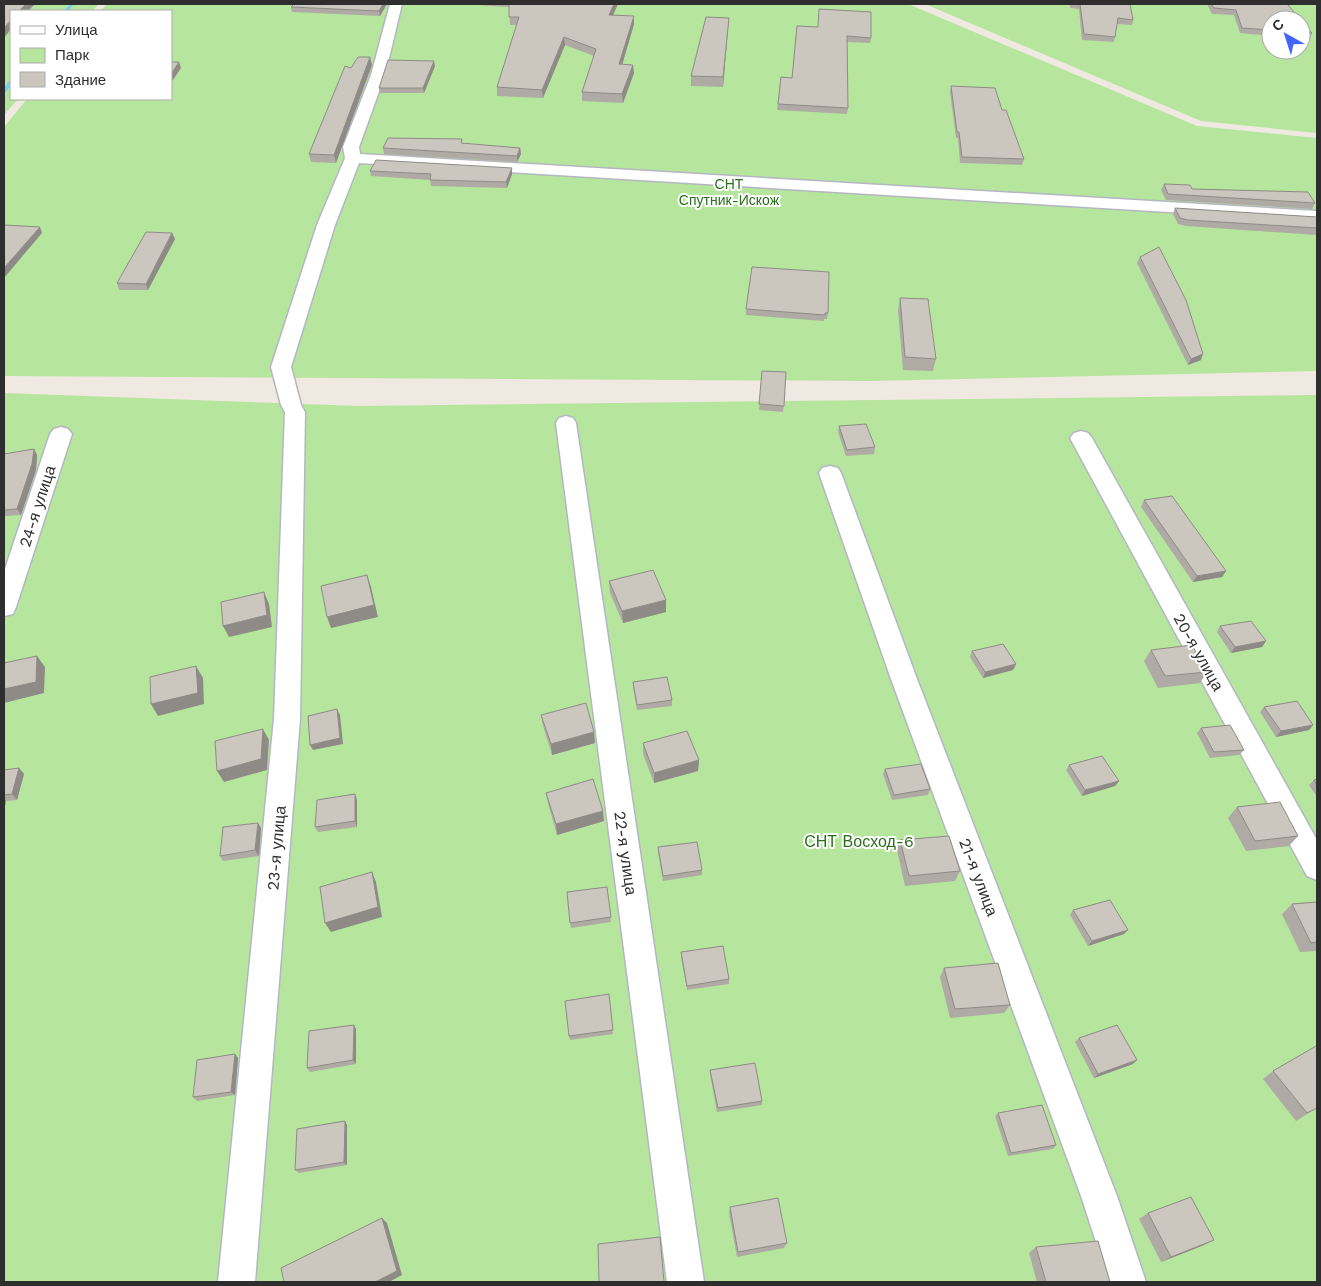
<svg xmlns="http://www.w3.org/2000/svg" width="1321" height="1286" viewBox="0 0 1321 1286" font-family="'Work Sans',sans-serif">
<style>
.green{fill:#b6e59e;fill-rule:evenodd}
.lines{fill:none;stroke-linecap:round;stroke-linejoin:round}
.stream{fill:#75cff0;fill-rule:evenodd}
.minor-casing{stroke:#b4b7c1;stroke-width:3}
.minor{fill:#fff;fill-rule:evenodd}
.wall{fill:#afaba4}
.shaded-wall{fill:#8e8b86}
.building{fill:#cbc7bf;stroke:#8e8b86}
.labels{text-anchor:middle;stroke-width:4;stroke-linejoin:round;paint-order:stroke}
.far-park-label{font-size:14px;fill:#2c6e1b;stroke:#fff}
.street-label{font-size:16px;fill:#2e2e2e;stroke:#fff}
.park-label{font-size:16px;fill:#2c6e1b;stroke:#fff}
</style>
<rect width="100%" height="100%" fill="#efe9e1"/>
<path class="green" d="M4,4H99L92,11H11V99H18L4,115Z
M107,4H908L1197,126L1317,138V371L871,381L4,376V127L27,99H171V11H100Z
M925,4H1317V133L1201,121ZM1271,20H1301V50H1271Z
M4,393L359,406L1317,395V1282H4Z"/>
<g class="lines">
<path class="stream" d="M70,4H74L68,11H64Z
M9,81H11V85L6,92H4V88Z"/>
<g class="minor-casing">
<path id="minor" d="M390,4H402L385,75L359,147L360,154L1317,211V221L359,163L335,225L291,367L301,405L305,412L300,719L255,1282H218L274,719L285,412L281,405L271,367L317,225L345,158L343,147L371,75Z
M566,416L573,418L576,423L704,1282H667L556,423L559,418Z
M61,427L68,429L72,434L16,607L13,614L4,616V572L50,434L54,429Z
M1081,431L1088,433L1092,438L1317,840V880L1307,876L1070,438L1074,433Z
M830,466L838,468L841,473L917,679L1117,1196L1146,1282H1109L1081,1196L891,679L819,473L822,468Z"/>
</g>
<use href="#minor" class="minor"/>
</g>
<path class="wall" d="M387,4L380,16L292,12L291,7Z
M461,4H618L613,16H634V24L622,65L634,73L623,103L582,101V92L594,56L565,45L543,98L497,96V87L517,25H510L509,7Z
M1070,4H1130L1133,20L1132,25L1117,24L1114,42L1082,40L1079,9L1070,8Z
M1207,4H1287L1271,20V36L1240,33L1234,15L1212,14Z
M729,18L723,87L691,86V76Z
M1301,21L1312,33L1310,39L1301,38Z
M797,26L871,38L870,43L847,42L848,108L847,114L777,110L781,77L792,78Z
M370,57L372,65L336,163L311,162L309,154Z
M435,66L424,93H380L379,88Z
M951,86L1002,110L1024,159L1022,165L960,163L958,138H956L950,92Z
M383,148H520L521,154L517,162L384,154Z
M370,171L512,174L507,188L431,186L430,180L371,176Z
M1164,184L1192,189L1315,203L1312,209L1166,200L1161,190Z
M1175,208L1317,217V235L1186,226L1178,224L1173,214Z
M172,233L175,239L148,290H119L117,283Z
M1140,257L1201,360L1188,365L1137,263Z
M900,298L936,359L933,371L903,370L898,310Z
M746,309L828,313L827,319H824V321L746,315Z
M762,371L786,372L783,412L759,410Z
M839,426L875,447L874,454L846,456L838,432Z
M34,449L37,455L36,470L21,515L4,516V454Z
M1144,500L1226,571L1222,577L1193,582L1141,507Z
M609,581L666,612L623,623L610,593Z
M1220,626L1266,641L1262,647L1231,653L1217,632Z
M1151,650L1207,672L1200,683L1158,688L1144,661Z
M972,651L1016,664L1013,670L983,678L970,657Z
M633,682L672,700V706L637,710L633,687Z
M1264,707L1313,725L1309,730L1276,737L1260,712Z
M541,715L595,743L552,755L543,726Z
M1201,728L1244,750L1239,755L1210,758L1197,733Z
M643,743L699,760L698,771L654,783L643,754Z
M1069,765L1119,781L1115,786L1082,796L1066,770Z
M19,768L24,774L17,800L6,801L4,811V770Z
M885,769L930,789L928,795L892,800L883,774Z
M1317,779V797L1309,785L1314,780Z
M546,793L604,821L557,835L548,803Z
M355,794L357,800V827L318,832L315,827Z
M1237,807L1298,836L1289,846L1246,851L1228,818Z
M261,828L259,856L223,861L220,856Z
M900,840L960,871L955,881L905,886L897,850Z
M658,847L702,870V875L663,881L658,852Z
M607,887L611,922L571,928L567,892Z
M1317,902V951L1300,952L1282,914L1292,904Z
M1073,910L1124,934L1088,946L1070,915Z
M681,952L729,979V984L687,990L681,957Z
M944,968L1010,1005L1004,1013L950,1018L940,977Z
M609,994L613,1034L570,1040L569,1036Z
M356,1029V1064L310,1072L307,1068Z
M1079,1038L1133,1064L1094,1078L1075,1042Z
M1317,1048V1108L1296,1121L1263,1079L1273,1071Z
M235,1054L238,1058L235,1095L197,1101L193,1097Z
M710,1070L762,1101V1105L717,1112L710,1074Z
M998,1113L1056,1145L1053,1149L1008,1156L995,1116Z
M347,1125V1165L299,1173L295,1170Z
M730,1207L787,1243L784,1248L737,1257L729,1213Z
M1148,1213L1204,1245L1161,1262L1139,1219Z
M1036,1247L1110,1282H1037L1029,1253Z"/>
<path class="shaded-wall" d="M26,4H35L28,11H19Z
M383,4H387L380,16L379,11Z
M614,4H618L609,23V15Z
M634,16V24L620,72L619,64Z
M729,18L728,28L723,87V77Z
M11,20V29L4,38V28Z
M564,37L565,45L543,98L542,90Z
M370,57L372,65L336,163L334,155Z
M434,61L435,66L424,93L423,88Z
M179,62L181,68L171,83V74Z
M633,65L634,73L623,103L622,94Z
M520,148L521,154L517,162V156Z
M512,168V174L507,188L506,182Z
M40,227L42,233L4,278V268Z
M172,233L175,239L148,290L146,284Z
M1203,354L1201,360L1188,365L1191,359Z
M34,449L37,455L36,470L21,515L17,509Z
M1226,571L1222,577L1193,582L1197,576Z
M367,575L371,587L378,617L331,628L327,617Z
M264,592L269,604L272,627L229,637L223,626Z
M666,600V612L623,623L622,611Z
M1266,641L1262,647L1231,653L1235,647Z
M37,656L45,667L44,693L4,703V689Z
M1016,664L1013,670L983,678L985,672Z
M196,666L203,678L204,704L158,716L151,704Z
M337,709L340,715L343,744L313,750L310,745Z
M1313,725L1309,730L1276,737L1281,731Z
M263,729L269,740L267,770L224,782L217,771Z
M594,732L595,743L552,755L551,744Z
M699,760L698,771L654,783V773Z
M19,768L24,774L17,800L12,794Z
M1119,781L1115,786L1082,796L1085,790Z
M355,794L357,800V827L355,821Z
M4,798L6,801L4,811Z
M603,811L604,821L557,835L556,824Z
M258,823L261,828L259,856L255,850Z
M372,872L376,882L382,917L331,932L325,923Z
M1128,930L1124,934L1088,946L1092,941Z
M354,1025L356,1029V1064L353,1060Z
M235,1054L238,1058L235,1095L231,1092Z
M1137,1060L1133,1064L1094,1078L1098,1074Z
M345,1121L347,1125V1165L344,1162Z
M382,1218L387,1223L402,1275L389,1282H375Z
M1214,1240L1204,1245L1161,1262L1171,1257Z"/>
<path class="building" d="M4,4H26L19,11H11V20L4,28Z
M294,4H383L379,11L291,7Z
M509,4H614L609,15L634,16L619,64L633,65L622,94L582,92L596,49L564,37L542,90L497,87L519,17H509Z
M1080,4H1130L1133,20L1118,18L1115,37L1084,34Z
M1211,4H1287L1301,20H1271V30L1242,28L1236,10L1214,8Z
M819,9L871,12V38L847,36L848,108L778,104L781,77L792,78L797,26L818,27Z
M706,17L729,18L723,77L691,76Z
M1301,21L1312,33H1301Z
M358,57H370L334,155L309,154L345,66L351,68Z
M388,60L434,61L423,88H379Z
M171,62H179L171,74Z
M951,86L995,88L1002,110H1006L1024,159L962,157L959,132H957Z
M388,138L462,139L461,143L520,148L517,156L383,148Z
M376,160L512,168L506,182L430,180L431,174L370,171Z
M1164,184L1190,185L1192,189L1308,192L1315,203L1168,194Z
M1175,208L1317,217V228L1188,220L1180,218Z
M4,225L40,227L4,268Z
M146,232L172,233L146,284L117,283Z
M1159,247L1186,300L1203,354L1191,359L1140,257Z
M752,267L829,272L828,313H825V315L746,309Z
M900,298L928,299L936,359L905,357Z
M762,371L786,372L784,406L759,404Z
M866,424L875,447L847,450L839,426Z
M34,449L32,464L17,509L4,510V454Z
M1172,496L1226,571L1197,576L1144,500Z
M653,570L666,600L622,611L609,581Z
M367,575L374,605L327,617L321,586Z
M264,592L267,615L223,626L221,602Z
M1251,621L1266,641L1235,647L1220,626Z
M1003,644L1016,664L985,672L972,651Z
M1192,645L1207,672L1165,676L1151,650Z
M37,656L36,682L4,689V663Z
M196,666L198,693L151,704L150,677Z
M667,677L672,700L637,705L633,682Z
M1297,701L1313,725L1281,731L1264,707Z
M586,703L594,732L551,744L541,715Z
M337,709L340,738L310,745L308,716Z
M1230,725L1244,750L1214,752L1201,728Z
M263,729L261,759L217,771L215,741Z
M687,731L699,760L654,773L643,743Z
M1102,756L1119,781L1085,790L1069,765Z
M921,764L930,789L894,795L885,769Z
M19,768L12,794L4,795V770Z
M593,779L603,811L556,824L546,793Z
M1317,779V785L1314,780Z
M355,794V821L315,827L317,800Z
M1280,802L1298,836L1255,841L1237,807Z
M258,823L255,850L220,856L223,827Z
M949,836L960,871L909,876L900,840Z
M697,842L702,870L663,876L658,847Z
M372,872L378,907L325,923L320,887Z
M607,887L611,917L570,923L567,892Z
M1110,900L1128,930L1092,941L1073,910Z
M1317,902V942L1311,943L1292,904Z
M723,946L729,979L687,986L681,952Z
M998,963L1010,1005L955,1009L944,968Z
M609,994L613,1030L569,1036L565,1001Z
M354,1025L353,1060L307,1068L309,1031Z
M1117,1025L1137,1060L1098,1074L1079,1038Z
M1316,1046L1317,1048V1108L1307,1113L1273,1071Z
M235,1054L231,1092L193,1097L197,1060Z
M755,1063L762,1101L718,1108L710,1070Z
M1042,1105L1056,1145L1011,1153L998,1113Z
M345,1121L344,1162L295,1170L297,1129Z
M1191,1197L1214,1240L1171,1257L1148,1213Z
M778,1198L787,1243L738,1252L730,1207Z
M382,1218L397,1271L375,1282H284L281,1268Z
M660,1237L664,1282H599L598,1244Z
M1098,1241L1110,1282H1046L1036,1247Z"/>
<g class="labels">
<g class="far-park-label">
<text x="729" y="189">СНТ<tspan x="729" dy="16">Спутник-Искож</tspan></text>
</g>
<g class="street-label">
<text transform="translate(37 506) rotate(-72)" y="6">24-я улица</text>
<text transform="translate(1199 652) rotate(61)" y="6">20-я улица</text>
<text transform="translate(276 848) rotate(-85)" y="6">23-я улица</text>
<text transform="translate(626 853) rotate(82)" y="6">22-я улица</text>
<text transform="translate(979 877) rotate(69)" y="6">21-я улица</text>
</g>
<g class="park-label">
<text x="859" y="847">СНТ Восход-6</text>
</g>
</g>
<rect width="1321" height="1286" fill="none" stroke="#2e2e2e" stroke-width="10"/>
<rect x="10" y="10" width="162" height="90" fill="#ffffff" stroke="#ababab"/>
<rect x="20" y="26" width="25" height="8" fill="#ffffff" stroke="#ababab"/>
<text x="55" y="35" font-size="15" fill="#2e2e2e">Улица</text>
<rect x="20" y="48" width="25" height="15" fill="#b6e59e" stroke="#ababab"/>
<text x="55" y="60" font-size="15" fill="#2e2e2e">Парк</text>
<rect x="20" y="72" width="25" height="15" fill="#cbc7bf" stroke="#ababab"/>
<text x="55" y="85" font-size="15" fill="#2e2e2e">Здание</text>
<g transform="translate(1286 35) rotate(321)"><circle r="24" fill="#ffffff" stroke="#ababab"/>
<path d="M0-4L9 19L0 12L-9 19Z" fill="#4264fb"/>
<text y="-8" font-size="14" font-weight="bold" text-anchor="middle" fill="#2e2e2e">С</text>
</g>
</svg>
